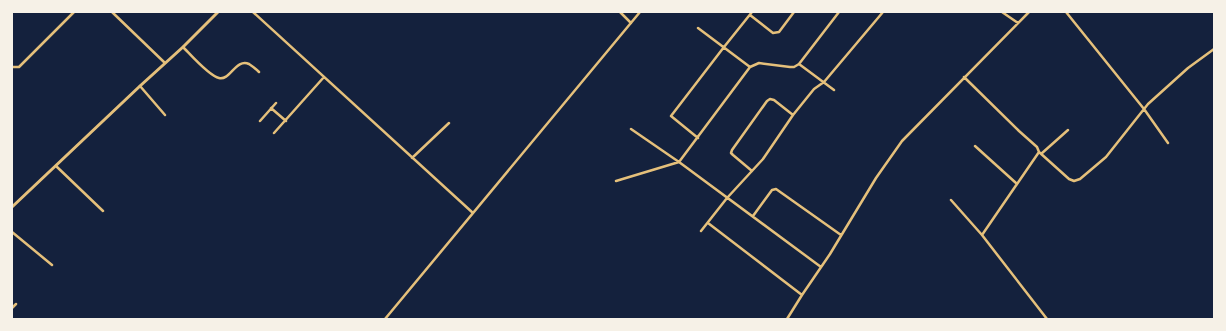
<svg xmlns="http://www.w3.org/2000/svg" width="1226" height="331" viewBox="0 0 1226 331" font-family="'IBM Plex Sans',sans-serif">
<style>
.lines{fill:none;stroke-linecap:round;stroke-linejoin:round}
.minor{stroke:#e5c07b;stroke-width:2.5}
.tertiary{stroke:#e5c07b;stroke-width:3}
</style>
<rect width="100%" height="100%" fill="#14213d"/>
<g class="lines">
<path class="minor" d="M112,12L165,63
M253,12L473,213
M620,12L631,23
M1002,12L1018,23
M1066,12L1144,109L1168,143
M750,15L773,33L779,32L794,12
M698,28L750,67
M183,47C191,55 209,76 219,78C230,81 236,58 249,64C252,66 256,69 259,72
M799,64L834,90
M12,67H19L74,12
M964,77L1019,131L1037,147L1039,152L1069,179L1074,181L1080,179L1106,157L1148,104L1188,68L1214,49
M140,86L165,115
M271,108L286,121
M260,121L276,103
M631,129L679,162L821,267
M274,133L324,77
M698,138L671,116L724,47L752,12
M975,146L1016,183
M1041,154L1068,130
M412,158L449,123
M56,166L103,211
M752,171L733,155L731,153L732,150L767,101L770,99L774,100L793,115
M616,181L679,162L750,67L759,63L790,67H794L799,64L839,12
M951,200L982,235L1047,319
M753,216L772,190L776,189L841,235
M708,223L802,295
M701,231L727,198L763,159L793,115L814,89L824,82L883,12
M12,232L52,265
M982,235L1039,152
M12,308L16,304
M385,319L640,12
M787,319L802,295L830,254L876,178L902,141L1029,12"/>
<path class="tertiary" d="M12,207L140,86L183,47L218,12"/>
</g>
<rect width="1226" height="331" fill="none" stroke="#f6f1e7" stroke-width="26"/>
</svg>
